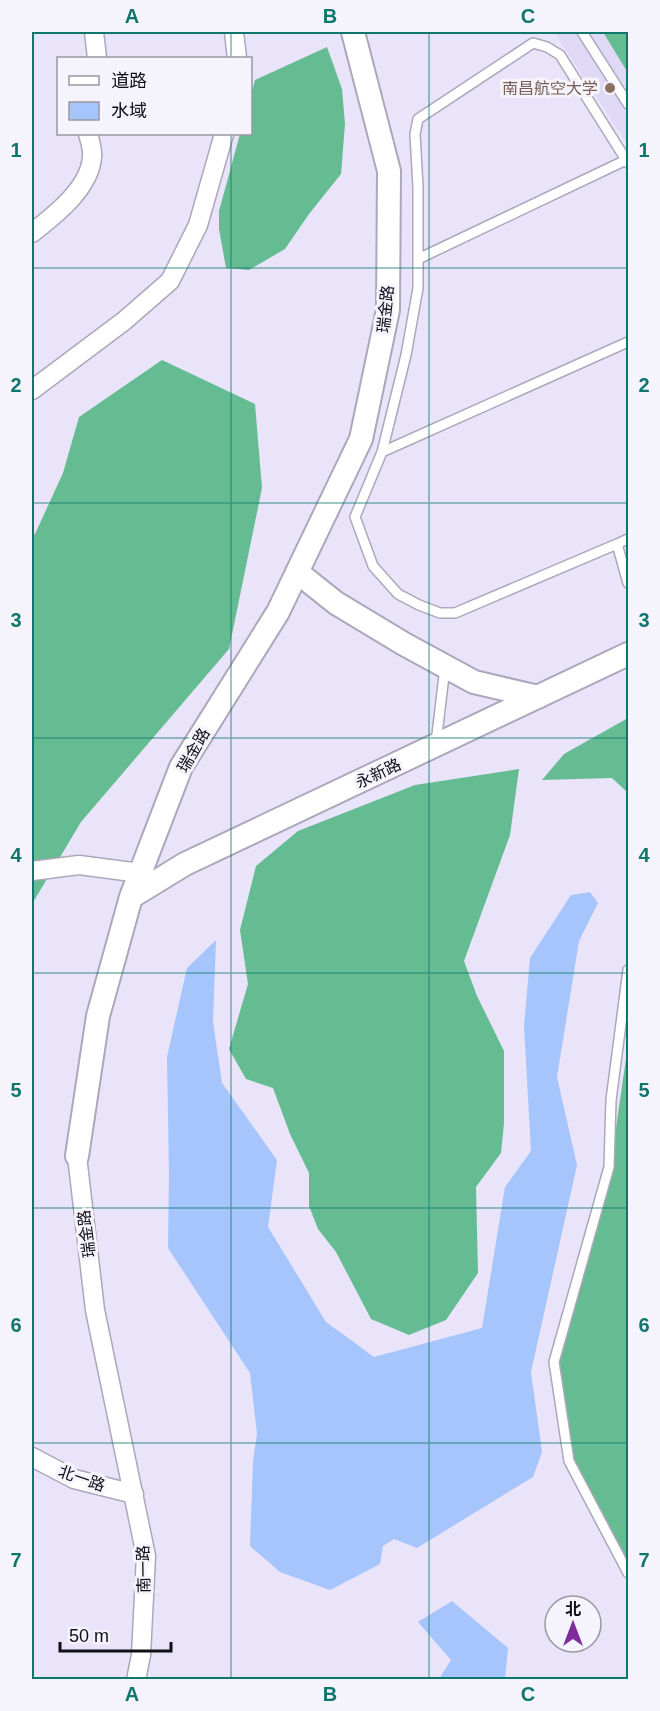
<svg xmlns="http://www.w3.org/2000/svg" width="660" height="1711" viewBox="0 0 660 1711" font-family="Helvetica,'Noto Sans SC',sans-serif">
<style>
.built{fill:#dfd9f5}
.forest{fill:#65bc93}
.water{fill:#a6c5fc}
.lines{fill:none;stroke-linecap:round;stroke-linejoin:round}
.service-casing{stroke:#aca7bb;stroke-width:12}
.minor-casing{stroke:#aca7bb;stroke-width:21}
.tertiary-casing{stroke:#aca7bb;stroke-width:26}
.service{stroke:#fff;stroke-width:9}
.minor{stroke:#fff;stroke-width:18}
.tertiary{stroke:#fff;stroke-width:22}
.grid{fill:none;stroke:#0f766e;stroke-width:1.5;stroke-opacity:0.55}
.education-dot{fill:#8d6e63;stroke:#f5f4fc;stroke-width:2}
.labels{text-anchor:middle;stroke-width:6;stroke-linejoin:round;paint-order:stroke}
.education-label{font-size:16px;fill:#785e54;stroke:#f5f4fc;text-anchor:end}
.street-label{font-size:16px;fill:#100e15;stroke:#f5f4fc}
.neatline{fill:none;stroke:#0f766e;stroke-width:2}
.grid-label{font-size:20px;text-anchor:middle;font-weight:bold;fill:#0f766e}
</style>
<rect width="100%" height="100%" fill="#e9e4f9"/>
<path class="built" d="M554,32H628V145Z"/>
<path class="forest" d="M603,32H628V73Z
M327,47L342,89L345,124L341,174L309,214L285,249L249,270L226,268L219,229V211L240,134H250L251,95L255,80Z
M162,360L255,404L262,488L229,649L81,822L32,904V535L35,534L63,473L79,417Z
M628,718V793L612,778L542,780L564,754Z
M519,769L510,835L464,961L477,996L504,1051V1123L501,1153L476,1187L478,1273L446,1320L409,1335L371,1319L336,1252L318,1229L309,1206V1173L290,1134L273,1088L246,1079L229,1049L248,984L240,930L256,866L298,831L415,785Z
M628,1044V1561L572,1458L559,1357L607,1191Z"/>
<path class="water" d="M590,892L598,903L579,941L557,1077L577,1165L531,1372L542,1452L533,1477L417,1548L394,1539L383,1546L380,1564L330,1590L280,1572L250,1546L253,1461L257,1434L250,1373L168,1248L169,1174L167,1057L187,968L216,940L213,1022L222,1083L277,1160L268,1227L326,1322L374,1357L482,1328L505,1187L531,1151L524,1026L530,958L571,895Z
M452,1601L508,1648L505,1679H439L451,1660L418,1622Z"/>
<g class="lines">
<g class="service-casing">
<path id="service" d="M582,32L628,104
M628,163L560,55L547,47L533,43L418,119L415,134L418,187V288L406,355L382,452L355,517L373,566L398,594L419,605L440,613H455L617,544L628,583
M418,259L626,160
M382,452L628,342
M617,544L628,539
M436,743L445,667
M628,970L611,1100L609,1167L554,1362L569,1461L628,1573"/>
</g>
<g class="minor-casing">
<path id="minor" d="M94,32L97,58
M234,32L237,58
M32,233C55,215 90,188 92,157C93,150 90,141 88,134
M32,390L124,321L170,281L198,225L224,134
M32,871L79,865L140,873
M77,1156L95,1310L146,1556L141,1655L136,1680
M32,1457L74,1479L134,1494"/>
</g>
<g class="tertiary-casing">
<path id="tertiary" d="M297,572L336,603L404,644L474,682L538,697
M131,897L185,864L628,654
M77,1156L98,1016L131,897L181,767L278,612L361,439L388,310L389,171L353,32"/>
</g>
<use href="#service" class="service"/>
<use href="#minor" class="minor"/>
<use href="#tertiary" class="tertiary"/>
</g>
<path class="grid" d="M231,32V58M429,32V1680M231,134V1680M32,268H628M32,503H628M32,738H628M32,973H628M32,1208H628M32,1443H628"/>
<circle class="education-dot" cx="610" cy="88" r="6"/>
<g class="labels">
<g class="education-label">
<text x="598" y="94">南昌航空大学</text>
</g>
<g class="street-label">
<text transform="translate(385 309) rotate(-84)" y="6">瑞金路</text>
<text transform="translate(193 750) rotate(-60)" y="6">瑞金路</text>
<text transform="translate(378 773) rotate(-25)" y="6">永新路</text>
<text transform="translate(86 1234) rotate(-97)" y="6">瑞金路</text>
<text transform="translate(82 1478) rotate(19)" y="6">北一路</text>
<text transform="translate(143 1569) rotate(-91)" y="6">南一路</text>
</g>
</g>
<rect width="660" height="1711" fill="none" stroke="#f5f4fc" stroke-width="66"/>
<rect x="57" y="57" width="195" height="78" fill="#f5f4fc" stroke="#9998a0" stroke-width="1.5"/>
<rect x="69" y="76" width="30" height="9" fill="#ffffff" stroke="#9998a0" stroke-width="1.5"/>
<text x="111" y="87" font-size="18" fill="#100e15">道路</text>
<rect x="69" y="102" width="30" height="18" fill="#a6c5fc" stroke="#9998a0" stroke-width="1.5"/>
<text x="111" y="117" font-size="18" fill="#100e15">水域</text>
<g transform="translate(573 1624)"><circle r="28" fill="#f5f4fc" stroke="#9998a0" stroke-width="1.5"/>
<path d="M0-4.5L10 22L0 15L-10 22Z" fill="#7e2b9b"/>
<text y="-9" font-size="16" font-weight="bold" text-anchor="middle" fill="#100e15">北</text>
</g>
<path d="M60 1642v9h111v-9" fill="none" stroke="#100e15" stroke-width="3"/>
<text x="69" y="1642" font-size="18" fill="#100e15" stroke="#f5f4fc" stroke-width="4.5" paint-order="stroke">50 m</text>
<rect x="33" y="33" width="594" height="1645" class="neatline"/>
<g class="grid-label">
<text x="132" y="23">A</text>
<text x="330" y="23">B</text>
<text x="528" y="23">C</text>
<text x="16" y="157">1</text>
<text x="644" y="157">1</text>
<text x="16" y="392">2</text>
<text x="644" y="392">2</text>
<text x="16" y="627">3</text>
<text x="644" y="627">3</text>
<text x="16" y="862">4</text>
<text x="644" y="862">4</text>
<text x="16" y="1097">5</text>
<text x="644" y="1097">5</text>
<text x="16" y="1332">6</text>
<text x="644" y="1332">6</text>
<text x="16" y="1567">7</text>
<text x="644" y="1567">7</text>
<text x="132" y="1701">A</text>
<text x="330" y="1701">B</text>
<text x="528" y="1701">C</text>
</g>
</svg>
